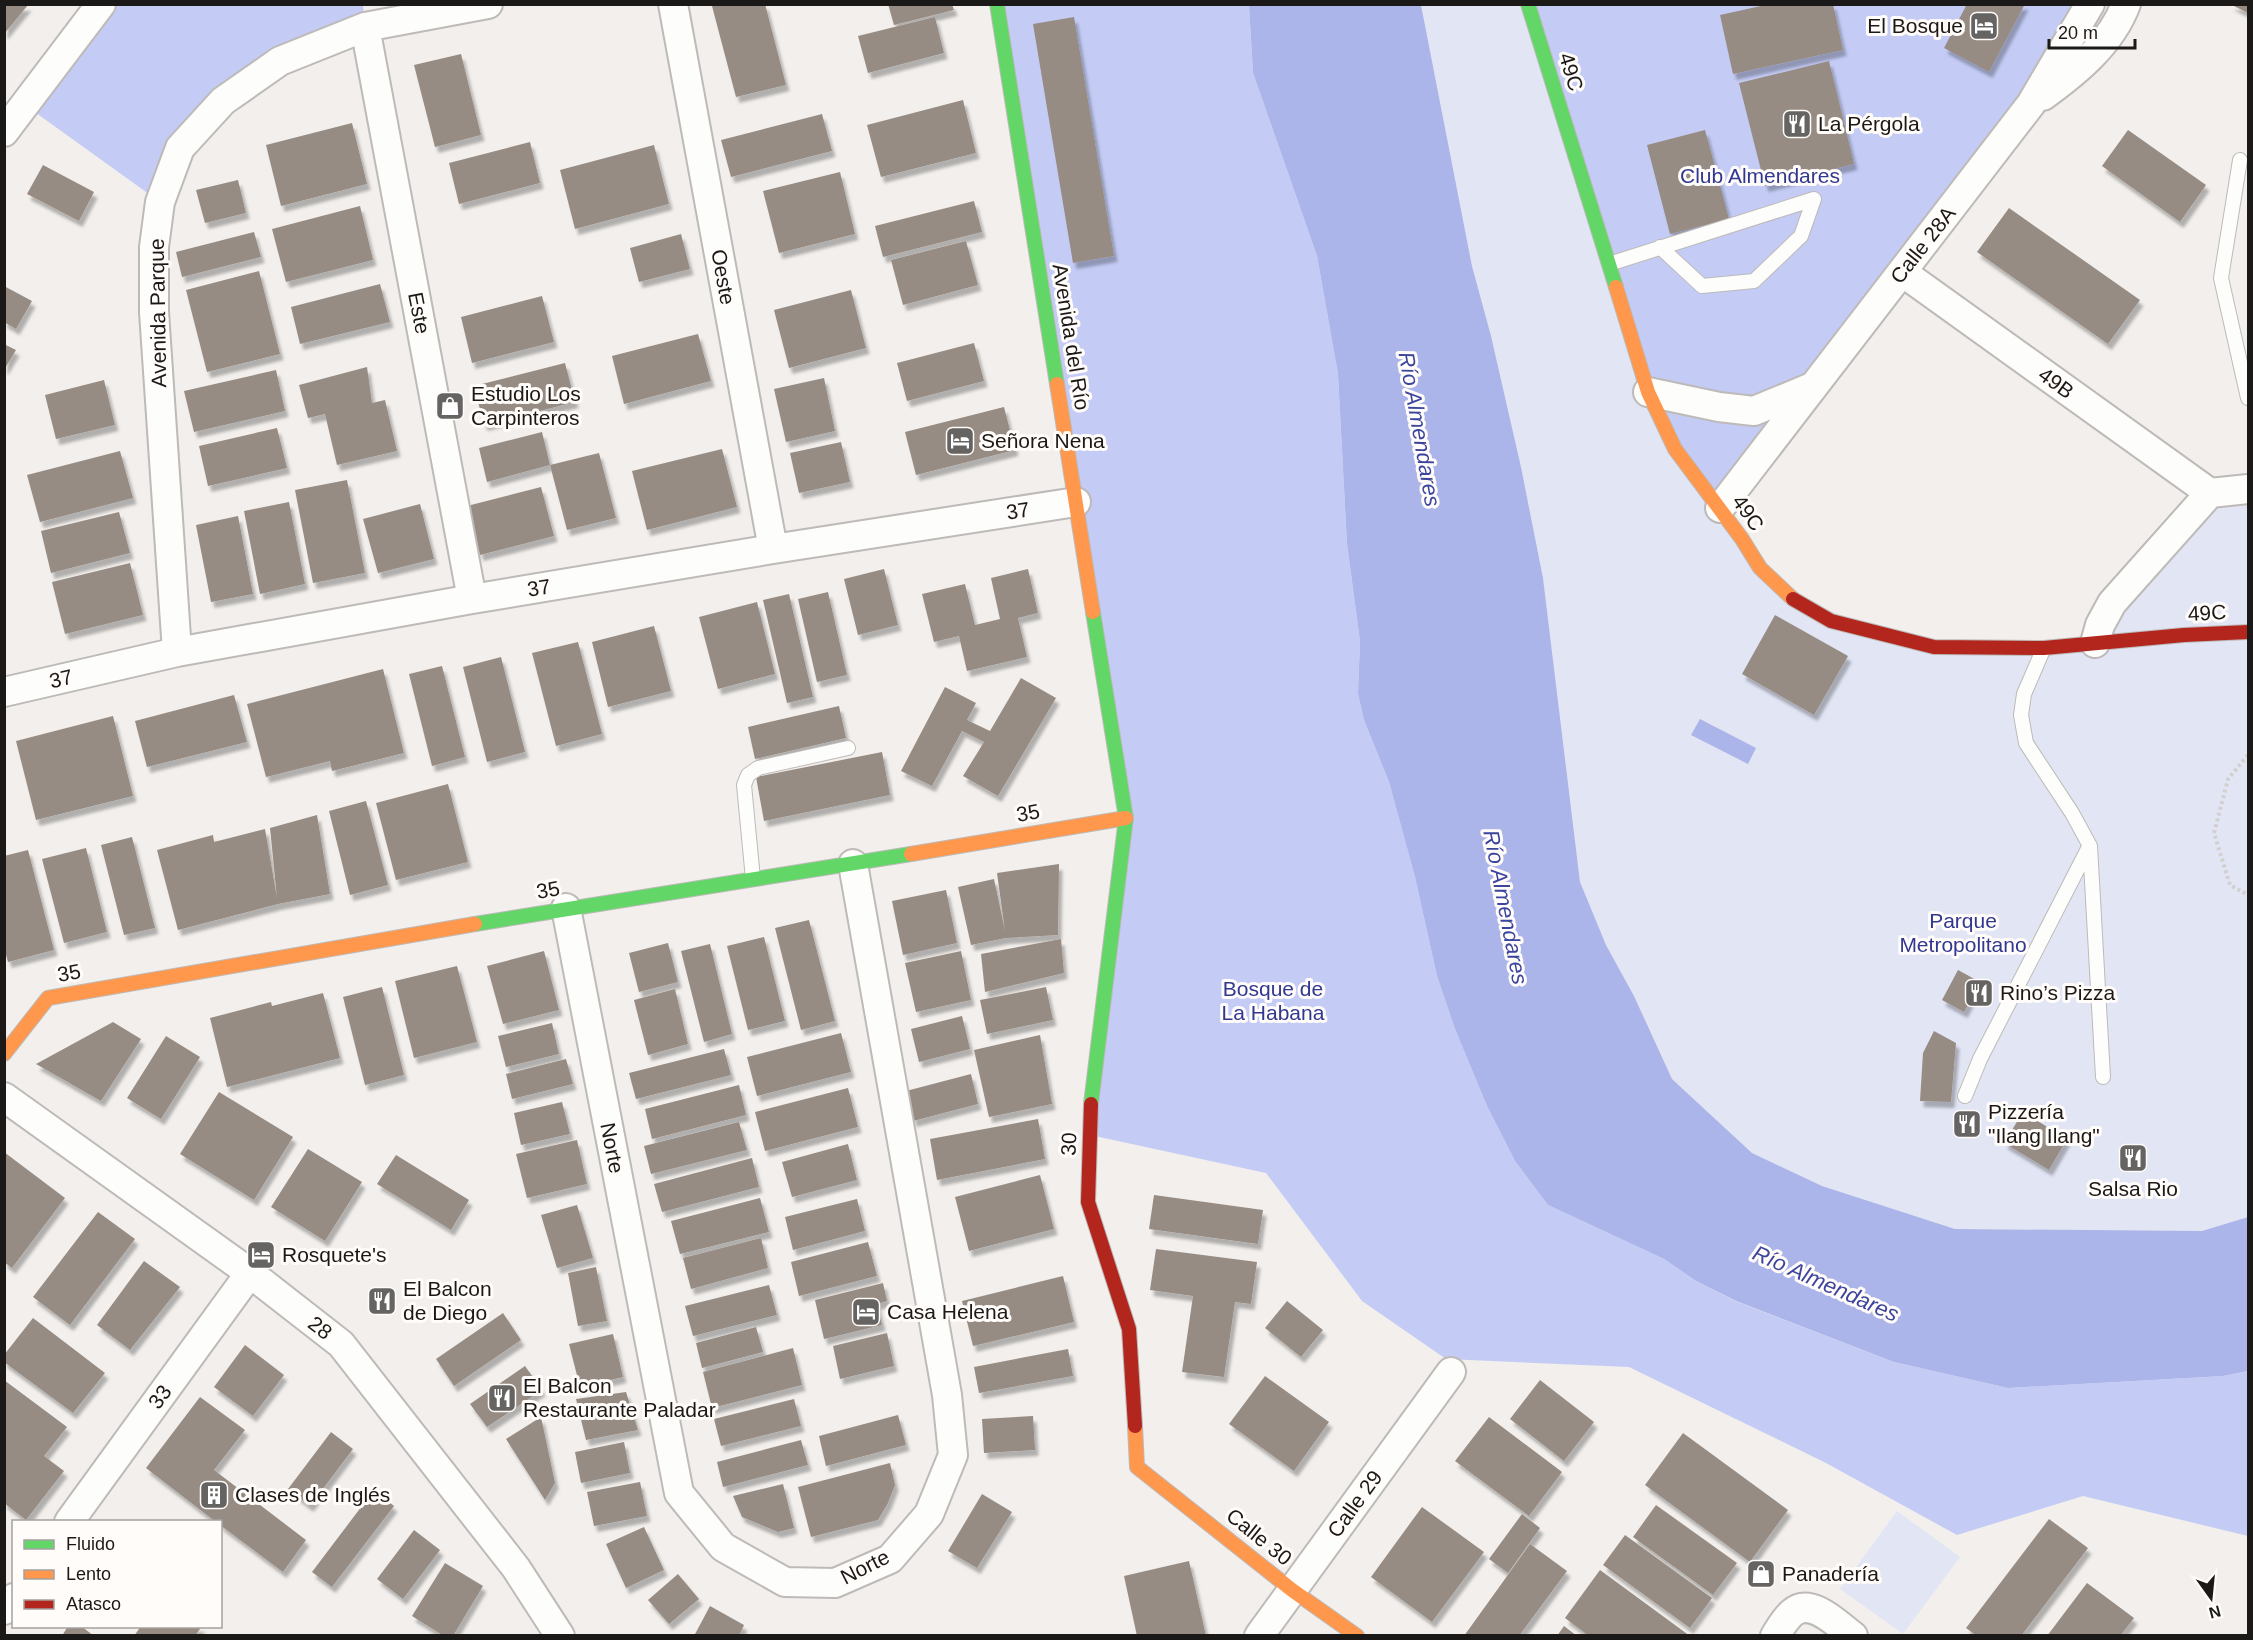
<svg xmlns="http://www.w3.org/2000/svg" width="2253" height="1640" viewBox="0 0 2253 1640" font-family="Arial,sans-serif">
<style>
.green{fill:#e2e5f4}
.forest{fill:#c4ccf5}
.water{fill:#abb5e9}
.building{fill:#978c83;filter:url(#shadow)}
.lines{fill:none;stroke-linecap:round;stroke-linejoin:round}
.lane-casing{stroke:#bdbab8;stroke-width:16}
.street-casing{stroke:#bdbab8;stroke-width:32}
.fast-casing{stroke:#bdbab8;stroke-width:16}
.slow-casing{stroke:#bdbab8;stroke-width:16}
.jam-casing{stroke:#bdbab8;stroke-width:16}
.path{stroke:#d2d0cf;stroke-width:4;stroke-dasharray:3 3;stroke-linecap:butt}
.lane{stroke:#fdfdfc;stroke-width:14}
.street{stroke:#fdfdfc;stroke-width:28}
.fast{stroke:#63d668;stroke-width:14}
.slow{stroke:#ff974d;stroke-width:14}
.jam{stroke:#b3261e;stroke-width:14}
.labels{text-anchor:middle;stroke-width:6;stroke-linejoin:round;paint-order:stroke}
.poi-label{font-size:21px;fill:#1b1917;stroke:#fffcfa;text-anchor:start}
.street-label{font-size:21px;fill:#1b1917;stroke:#fffcfa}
.park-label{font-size:21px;fill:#31388f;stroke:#fffcfa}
.water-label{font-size:22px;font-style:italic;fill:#3b459d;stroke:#fffcfa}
</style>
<defs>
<filter id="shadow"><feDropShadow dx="3.5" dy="6" stdDeviation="1.5" flood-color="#0004"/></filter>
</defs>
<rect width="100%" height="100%" fill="#f2efec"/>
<path class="green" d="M1421,5H1528L1648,392L1791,598L1934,647L2095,643L2210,493L2248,489V1217L2202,1231L1955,1229L1822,1186L1752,1153L1672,1079L1634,996L1606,945L1580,882L1543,578L1521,467L1491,336L1472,266Z
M1897,1511L1960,1557L1903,1634L1840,1589Z"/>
<path class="forest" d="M103,5H363L365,27L223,101L160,202L25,105Z
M997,5H1249L1253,73L1317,256L1338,374L1347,544L1360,641L1358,694L1364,720L1389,782L1415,877L1437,976L1455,1029L1487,1106L1515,1161L1548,1205L1664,1259L1696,1281L1735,1301L1894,1362L2008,1388L2223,1376L2248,1371V1536L2083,1496L1957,1535L1826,1463L1629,1367L1446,1359L1362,1301L1266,1173L1090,1135L1126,818Z
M1528,5H2090L1720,508L1675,449Z"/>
<path class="water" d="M1249,5H1421L1472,266L1491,336L1521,467L1543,578L1580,882L1606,945L1634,996L1672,1079L1752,1153L1822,1186L1955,1229L2202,1231L2248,1217V1371L2223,1376L2008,1388L1894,1362L1736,1301L1696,1281L1664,1259L1548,1205L1515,1161L1487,1106L1455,1029L1437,976L1415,877L1389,782L1364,720L1358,694L1360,641L1347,544L1338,374L1317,256L1253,73Z
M1700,719L1756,748L1748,764L1691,735Z"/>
<path class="building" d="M719,4H765L786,85L736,97L712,6Z
M888,4H952L954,10L894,25Z
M1770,4H1833L1843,50L1733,74L1720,15Z
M1967,4H2025L1989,72L1944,48Z
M2230,4H2248V13Z
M4,5H28L4,34Z
M935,17L944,53L868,73L858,36Z
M1074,17L1114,256L1073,263L1033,24Z
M461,54L481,135L435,147L414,65Z
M1829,61L1854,164L1765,186L1739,83Z
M963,100L976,153L881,177L867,125Z
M822,114L832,151L731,177L721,140Z
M352,123L367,184L281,206L266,145Z
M1705,130L1729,219L1670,234L1647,145Z
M2128,130L2206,185L2180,222L2102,166Z
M530,142L540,183L459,204L449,163Z
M654,145L669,204L575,229L560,170Z
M43,165L94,192L79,221L27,194Z
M840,172L855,234L779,253L763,191Z
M238,180L246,213L205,223L196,190Z
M974,201L982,232L883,257L875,226Z
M360,206L373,260L286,282L272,229Z
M2009,208L2140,300L2108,344L1977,252Z
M254,232L261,257L182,277L176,252Z
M681,234L690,269L639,282L630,248Z
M966,241L978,285L903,305L891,260Z
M259,271L280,354L207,372L186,290Z
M380,284L390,322L300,344L291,307Z
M4,286L32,301L16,329L4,322Z
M851,290L866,348L789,368L774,310Z
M542,296L554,342L472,363L461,317Z
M698,334L711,381L624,404L612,356Z
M974,343L984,381L907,401L897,363Z
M4,344L16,350L4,370Z
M565,363L575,402L484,425L474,386Z
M367,367L372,403L385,400L397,451L337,465L325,414L308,418L299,385Z
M276,370L285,411L194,432L184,391Z
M824,378L835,431L786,442L774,389Z
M104,380L115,425L56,439L45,395Z
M1004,407L1015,450L916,475L905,432Z
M277,428L287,468L208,486L199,446Z
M542,432L550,465L487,482L479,448Z
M841,442L850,482L799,493L790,453Z
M722,449L737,507L647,530L632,471Z
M120,451L133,498L40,522L27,475Z
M599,453L616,518L567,530L550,465Z
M347,480L365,573L313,583L295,490Z
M541,487L554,536L480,555L467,506Z
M289,502L305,584L260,594L244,511Z
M420,504L434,559L378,573L363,519Z
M119,512L130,553L51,573L41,531Z
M238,516L253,594L211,602L196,525Z
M130,563L143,615L65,634L52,582Z
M884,569L898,625L858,635L844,579Z
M1028,569L1038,613L1018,618L1027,657L967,671L959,636L934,642L922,594L965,584L975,625L1000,619L991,578Z
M828,592L847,675L817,682L798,599Z
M789,594L813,697L787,703L763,600Z
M757,602L775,674L718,689L699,617Z
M1775,615L1848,656L1814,715L1742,674Z
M654,626L671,691L608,707L592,642Z
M578,642L602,734L556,746L532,653Z
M501,657L525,752L487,762L463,667Z
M442,666L465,757L432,766L409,674Z
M383,669L404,753L332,771L330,761L266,777L247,704Z
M1021,678L1056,698L998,796L963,776L984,742L962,731L932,786L901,771L945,687L976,703L967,720L990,731Z
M234,695L247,742L147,767L135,721Z
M839,706L846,738L755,759L748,727Z
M113,716L133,796L36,820L16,741Z
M882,752L890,795L764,821L756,777Z
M448,784L468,862L396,880L376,803Z
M366,801L388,885L350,895L329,811Z
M317,815L330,894L278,904L178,930L157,850L213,835L214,842L265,829L277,898L270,828Z
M132,837L155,928L124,935L101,845Z
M86,848L107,932L64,943L42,859Z
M28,850L54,950L8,962L4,947V856Z
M1059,864L1058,935L1006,938L971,945L958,887L994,879L1005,931L997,873Z
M946,890L957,943L903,955L892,901Z
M809,920L835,1021L801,1030L775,928Z
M764,937L785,1021L748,1030L727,946Z
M1061,939L1064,973L985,992L981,954Z
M668,943L678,982L639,992L629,953Z
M710,944L732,1034L704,1042L681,951Z
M544,951L559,1010L503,1024L487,966Z
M961,951L971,1000L916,1012L905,963Z
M457,966L477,1042L414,1058L395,981Z
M1958,970L1980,982L1964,1012L1942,1000Z
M382,987L404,1075L365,1085L343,997Z
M1046,987L1053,1020L987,1034L980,1000Z
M675,989L688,1044L648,1055L634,1000Z
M323,993L340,1058L227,1087L210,1018L271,1002L272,1006Z
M962,1016L970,1049L919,1062L911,1029Z
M113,1022L141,1039L101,1101L36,1064Z
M552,1023L559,1054L506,1067L498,1036Z
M1934,1031L1956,1043L1951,1102L1920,1101L1923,1053Z
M841,1033L851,1072L757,1096L747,1057Z
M1040,1035L1052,1104L989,1117L974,1050Z
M166,1036L200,1057L161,1119L127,1098Z
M724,1049L731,1075L636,1099L629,1073Z
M566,1059L573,1084L512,1099L506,1074Z
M971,1074L978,1104L913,1121L906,1091Z
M739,1085L746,1115L652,1139L645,1109Z
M848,1088L858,1127L765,1151L755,1112Z
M219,1092L293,1137L254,1200L180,1154Z
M562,1102L570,1134L521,1145L514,1113Z
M2023,1112L2067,1139L2049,1170L2004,1143Z
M1038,1119L1045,1159L937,1180L930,1139Z
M739,1122L747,1150L651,1174L644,1146Z
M577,1140L587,1184L527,1198L516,1154Z
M848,1144L857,1180L792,1197L782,1162Z
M308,1149L362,1182L325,1241L271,1207Z
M4,1152L65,1198L12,1268L4,1262Z
M396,1155L469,1200L451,1230L377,1184Z
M752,1158L759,1187L662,1212L654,1184Z
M1040,1175L1054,1229L969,1251L955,1197Z
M1154,1195L1263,1210L1258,1244L1149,1229Z
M760,1198L769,1232L680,1254L671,1221Z
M857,1199L865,1231L793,1250L785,1217Z
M577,1205L593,1258L557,1268L541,1215Z
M98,1212L135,1239L70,1325L33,1297Z
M761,1238L768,1268L691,1289L683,1258Z
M868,1242L877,1276L799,1296L791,1262Z
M1156,1249L1257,1262L1251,1304L1235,1302L1224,1377L1182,1372L1193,1296L1150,1290Z
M144,1261L180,1287L130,1350L97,1325Z
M596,1267L607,1321L578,1326L568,1273Z
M1063,1276L1074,1322L973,1346L962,1301Z
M883,1283L887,1301L877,1304L882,1325L824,1339L815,1300Z
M769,1285L777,1315L693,1336L685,1306Z
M1287,1301L1323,1330L1301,1357L1265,1328Z
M503,1313L521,1340L454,1386L436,1359Z
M33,1318L105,1373L73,1413L4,1362V1355Z
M756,1327L763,1352L702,1368L696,1343Z
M887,1333L894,1366L840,1379L833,1346Z
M613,1334L623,1377L580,1387L569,1344Z
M245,1345L284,1375L253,1416L214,1387Z
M793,1348L802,1385L712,1408L703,1372Z
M1068,1349L1073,1376L979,1393L974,1367Z
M525,1366L542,1390L487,1427L470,1404Z
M1265,1376L1329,1422L1294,1471L1229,1424Z
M4,1380L67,1427L44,1456L64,1471L26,1520L4,1503Z
M1540,1380L1594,1422L1564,1461L1510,1419Z
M626,1392L638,1430L586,1440L576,1399Z
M200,1397L245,1430L214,1470L306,1540L283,1572L220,1525V1522H216L146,1468Z
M794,1399L801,1426L721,1446L714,1419Z
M898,1415L906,1445L826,1466L819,1436Z
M1033,1416L1035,1450L984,1453L982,1419Z
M541,1417L555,1483L545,1500L506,1439Z
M1489,1417L1562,1472L1529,1516L1455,1461Z
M331,1432L353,1449L310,1506L288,1489Z
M1683,1433L1788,1510L1750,1562L1645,1485Z
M801,1440L808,1465L723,1487L717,1462Z
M624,1442L630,1473L581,1483L575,1452Z
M890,1463L895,1485L888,1503L878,1520L811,1537L798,1487Z
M640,1482L647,1516L594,1526L587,1492Z
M783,1484L794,1528L778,1532L742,1517L733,1496Z
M374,1490L394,1506L332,1587L312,1572Z
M982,1494L1012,1512L977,1568L948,1551Z
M1656,1505L1737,1563L1713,1595L1633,1537Z
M1422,1507L1484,1552L1432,1622L1371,1577Z
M1522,1514L1540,1528L1508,1573L1489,1559Z
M2049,1519L2088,1548L2021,1636H1977L1966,1628Z
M644,1527L664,1570L626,1588L606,1544Z
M414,1530L440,1550L403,1599L377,1579Z
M1625,1535L1712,1598L1690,1628L1603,1565Z
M1530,1544L1567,1571L1519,1636H1464Z
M1189,1561L1206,1636H1137L1124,1576Z
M445,1563L483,1586L453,1636H444L412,1616Z
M1600,1570L1690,1636H1589L1565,1618Z
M678,1574L699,1599L669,1624L648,1600Z
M2087,1583L2134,1618L2120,1636H2047Z
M710,1606L744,1625L739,1636H694Z
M68,1626H81L94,1636H62Z
M141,1626H202L195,1636H134Z
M1564,1626L1577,1636H1557Z"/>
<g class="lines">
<g class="lane-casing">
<path id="lane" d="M2240,160L2221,278L2248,398
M1609,264L1814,199L1801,236L1754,281L1702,286L1660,247
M2043,650L2024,694L2021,715L2026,743L2072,813L2090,846L2103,1077
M753,879L744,785L748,775L758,768L848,748
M1965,1096L1980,1059L2089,847"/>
</g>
<g class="street-casing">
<path id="street" d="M673,4L773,549
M365,27L472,599
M2043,96C2076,72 2111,44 2126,4
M4,132L101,4
M1902,272L2210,493
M1648,392L1719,407L1754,411L1812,387
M1720,508L2031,104L2090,4
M2095,643L2100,625L2112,603L2210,493L2248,489
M177,652L154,312V247L160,202L180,148L223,101L280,61L365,27L488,4
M4,692L177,652L472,599L773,549L1076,502
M566,908L679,1493L723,1547L785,1582L835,1583L890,1559L929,1514L953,1455L947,1395L853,864
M4,1097L250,1273L341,1344L516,1568L560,1636
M69,1522L250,1273
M4,1610L14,1598
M1259,1636L1451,1372
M1775,1636C1780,1628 1785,1619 1792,1613C1811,1596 1838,1625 1853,1636"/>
</g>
<g class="fast-casing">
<path id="fast" d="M997,4L1057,384
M1528,4L1616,287
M475,924L911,854
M1091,1104L1126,818L1093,612"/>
</g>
<g class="slow-casing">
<path id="slow" d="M1616,287L1648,392L1675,449L1742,539L1760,568L1793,599
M1057,384L1093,612
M911,854L1126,818
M4,1054L48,998L475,924
M1135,1426L1137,1467L1292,1590L1357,1636"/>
</g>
<g class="jam-casing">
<path id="jam" d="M1793,599L1831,621L1934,647L2044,648L2184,635L2248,632
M1091,1104L1088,1202L1129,1329L1135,1426"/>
</g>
<path class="path" d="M2248,755L2228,779L2214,833L2230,885L2248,895"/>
<use href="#lane" class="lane"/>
<use href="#street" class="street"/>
<use href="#fast" class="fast"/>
<use href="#slow" class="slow"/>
<use href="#jam" class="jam"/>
</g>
<defs>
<g id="hotel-square" transform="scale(1.5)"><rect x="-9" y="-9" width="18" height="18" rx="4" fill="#666462" stroke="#fffcfa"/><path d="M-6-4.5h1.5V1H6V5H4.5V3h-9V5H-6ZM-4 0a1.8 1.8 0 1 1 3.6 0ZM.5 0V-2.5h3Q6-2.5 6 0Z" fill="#fff"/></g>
<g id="restaurant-square" transform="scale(1.5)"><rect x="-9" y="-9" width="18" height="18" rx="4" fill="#666462" stroke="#fffcfa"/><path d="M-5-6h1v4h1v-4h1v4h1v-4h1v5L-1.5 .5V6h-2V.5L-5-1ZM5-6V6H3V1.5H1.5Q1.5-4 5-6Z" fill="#fff"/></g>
<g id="shop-square" transform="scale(1.5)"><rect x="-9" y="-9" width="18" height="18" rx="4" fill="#666462" stroke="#fffcfa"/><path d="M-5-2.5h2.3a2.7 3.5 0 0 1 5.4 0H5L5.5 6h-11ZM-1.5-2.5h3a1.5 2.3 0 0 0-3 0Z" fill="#fff"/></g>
<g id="building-square" transform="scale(1.5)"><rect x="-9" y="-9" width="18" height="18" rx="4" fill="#666462" stroke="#fffcfa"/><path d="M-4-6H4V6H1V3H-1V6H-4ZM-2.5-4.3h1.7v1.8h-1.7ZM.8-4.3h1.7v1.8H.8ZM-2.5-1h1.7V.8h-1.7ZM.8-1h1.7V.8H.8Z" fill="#fff"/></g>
</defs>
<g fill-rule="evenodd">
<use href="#hotel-square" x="1984" y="26"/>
<use href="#restaurant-square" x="1797" y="124"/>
<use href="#shop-square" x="450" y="406"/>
<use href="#hotel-square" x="960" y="441"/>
<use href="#restaurant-square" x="1979" y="993"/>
<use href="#restaurant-square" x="1967" y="1124"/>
<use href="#restaurant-square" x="2133" y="1158"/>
<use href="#hotel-square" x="261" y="1255"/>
<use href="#restaurant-square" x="382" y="1301"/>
<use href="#hotel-square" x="866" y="1312"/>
<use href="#restaurant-square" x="502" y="1398"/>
<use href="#building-square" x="214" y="1495"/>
<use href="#shop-square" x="1761" y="1574"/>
</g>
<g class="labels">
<g class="poi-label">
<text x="1963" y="33" text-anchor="end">El Bosque</text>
<text x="1818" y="131">La Pérgola</text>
<text x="471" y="401">Estudio Los<tspan x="471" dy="24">Carpinteros</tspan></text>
<text x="981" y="448">Señora Nena</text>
<text x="2000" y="1000">Rino’s Pizza</text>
<text x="1988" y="1119">Pizzería<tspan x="1988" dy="24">"Ilang Ilang"</tspan></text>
<text x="2133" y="1196" text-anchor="middle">Salsa Rio</text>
<text x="282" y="1262">Rosquete's</text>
<text x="403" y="1296">El Balcon<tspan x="403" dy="24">de Diego</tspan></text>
<text x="887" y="1319">Casa Helena</text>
<text x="523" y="1393">El Balcon<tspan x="523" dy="24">Restaurante Paladar</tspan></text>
<text x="235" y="1502">Clases de Inglés</text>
<text x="1782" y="1581">Panadería</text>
</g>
<g class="street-label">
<text transform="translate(1571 72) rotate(73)" y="7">49C</text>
<text transform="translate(1923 245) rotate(-52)" y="7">Calle 28A</text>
<text transform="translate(723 277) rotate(80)" y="7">Oeste</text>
<text transform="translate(158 313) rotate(-91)" y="7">Avenida Parque</text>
<text transform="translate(419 313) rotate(79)" y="7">Este</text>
<text transform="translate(1071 337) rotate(81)" y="7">Avenida del Río</text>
<text transform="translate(2056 383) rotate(36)" y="7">49B</text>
<text transform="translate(1018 511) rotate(-9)" y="7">37</text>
<text transform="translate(1748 513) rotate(55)" y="7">49C</text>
<text transform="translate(539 588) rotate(-9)" y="7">37</text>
<text transform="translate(2207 613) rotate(-3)" y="7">49C</text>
<text transform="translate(61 679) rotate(-13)" y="7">37</text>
<text transform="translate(1028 813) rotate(-10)" y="7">35</text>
<text transform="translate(548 890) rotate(-10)" y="7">35</text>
<text transform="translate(69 973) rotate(-10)" y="7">35</text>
<text transform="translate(1069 1144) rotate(-88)" y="7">30</text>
<text transform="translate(612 1148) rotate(79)" y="7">Norte</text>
<text transform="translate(320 1328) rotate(38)" y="7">28</text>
<text transform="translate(160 1397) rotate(-54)" y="7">33</text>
<text transform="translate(1355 1504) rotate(-54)" y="7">Calle 29</text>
<text transform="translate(1259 1537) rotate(39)" y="7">Calle 30</text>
<text transform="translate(865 1567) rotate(-27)" y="7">Norte</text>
</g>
<g class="park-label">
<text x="1760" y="183">Club Almendares</text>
<text x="1963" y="928">Parque<tspan x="1963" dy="24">Metropolitano</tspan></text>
<text x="1273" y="996">Bosque de<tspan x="1273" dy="24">La Habana</tspan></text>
</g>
<g class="water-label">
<text transform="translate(1420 429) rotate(80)" y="8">Río Almendares</text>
<text transform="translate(1506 907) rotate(79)" y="8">Río Almendares</text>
<text transform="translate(1826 1283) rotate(24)" y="8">Río Almendares</text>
</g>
</g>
<rect width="2253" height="1640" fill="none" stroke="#1b1917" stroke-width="12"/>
<rect x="12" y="1520" width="210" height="108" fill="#fffcfa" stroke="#a4a19f" stroke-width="1.5"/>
<rect x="24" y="1540" width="30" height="9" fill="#63d668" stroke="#a4a19f" stroke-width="1.5"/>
<text x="66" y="1550" font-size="18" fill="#1b1917">Fluido</text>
<rect x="24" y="1570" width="30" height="9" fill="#ff974d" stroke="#a4a19f" stroke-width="1.5"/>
<text x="66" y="1580" font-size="18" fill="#1b1917">Lento</text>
<rect x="24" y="1600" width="30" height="9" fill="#b3261e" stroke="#a4a19f" stroke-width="1.5"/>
<text x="66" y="1610" font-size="18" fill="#1b1917">Atasco</text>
<g transform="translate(2211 1598) rotate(165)" stroke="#fffcfa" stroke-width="4.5" paint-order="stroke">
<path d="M0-4.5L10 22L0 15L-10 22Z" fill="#1b1917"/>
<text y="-9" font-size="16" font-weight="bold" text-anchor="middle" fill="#1b1917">N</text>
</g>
<path d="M2049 39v9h86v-9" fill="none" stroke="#1b1917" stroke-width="3"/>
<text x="2058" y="39" font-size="18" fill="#1b1917" stroke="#fffcfa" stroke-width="4.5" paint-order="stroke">20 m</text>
</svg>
